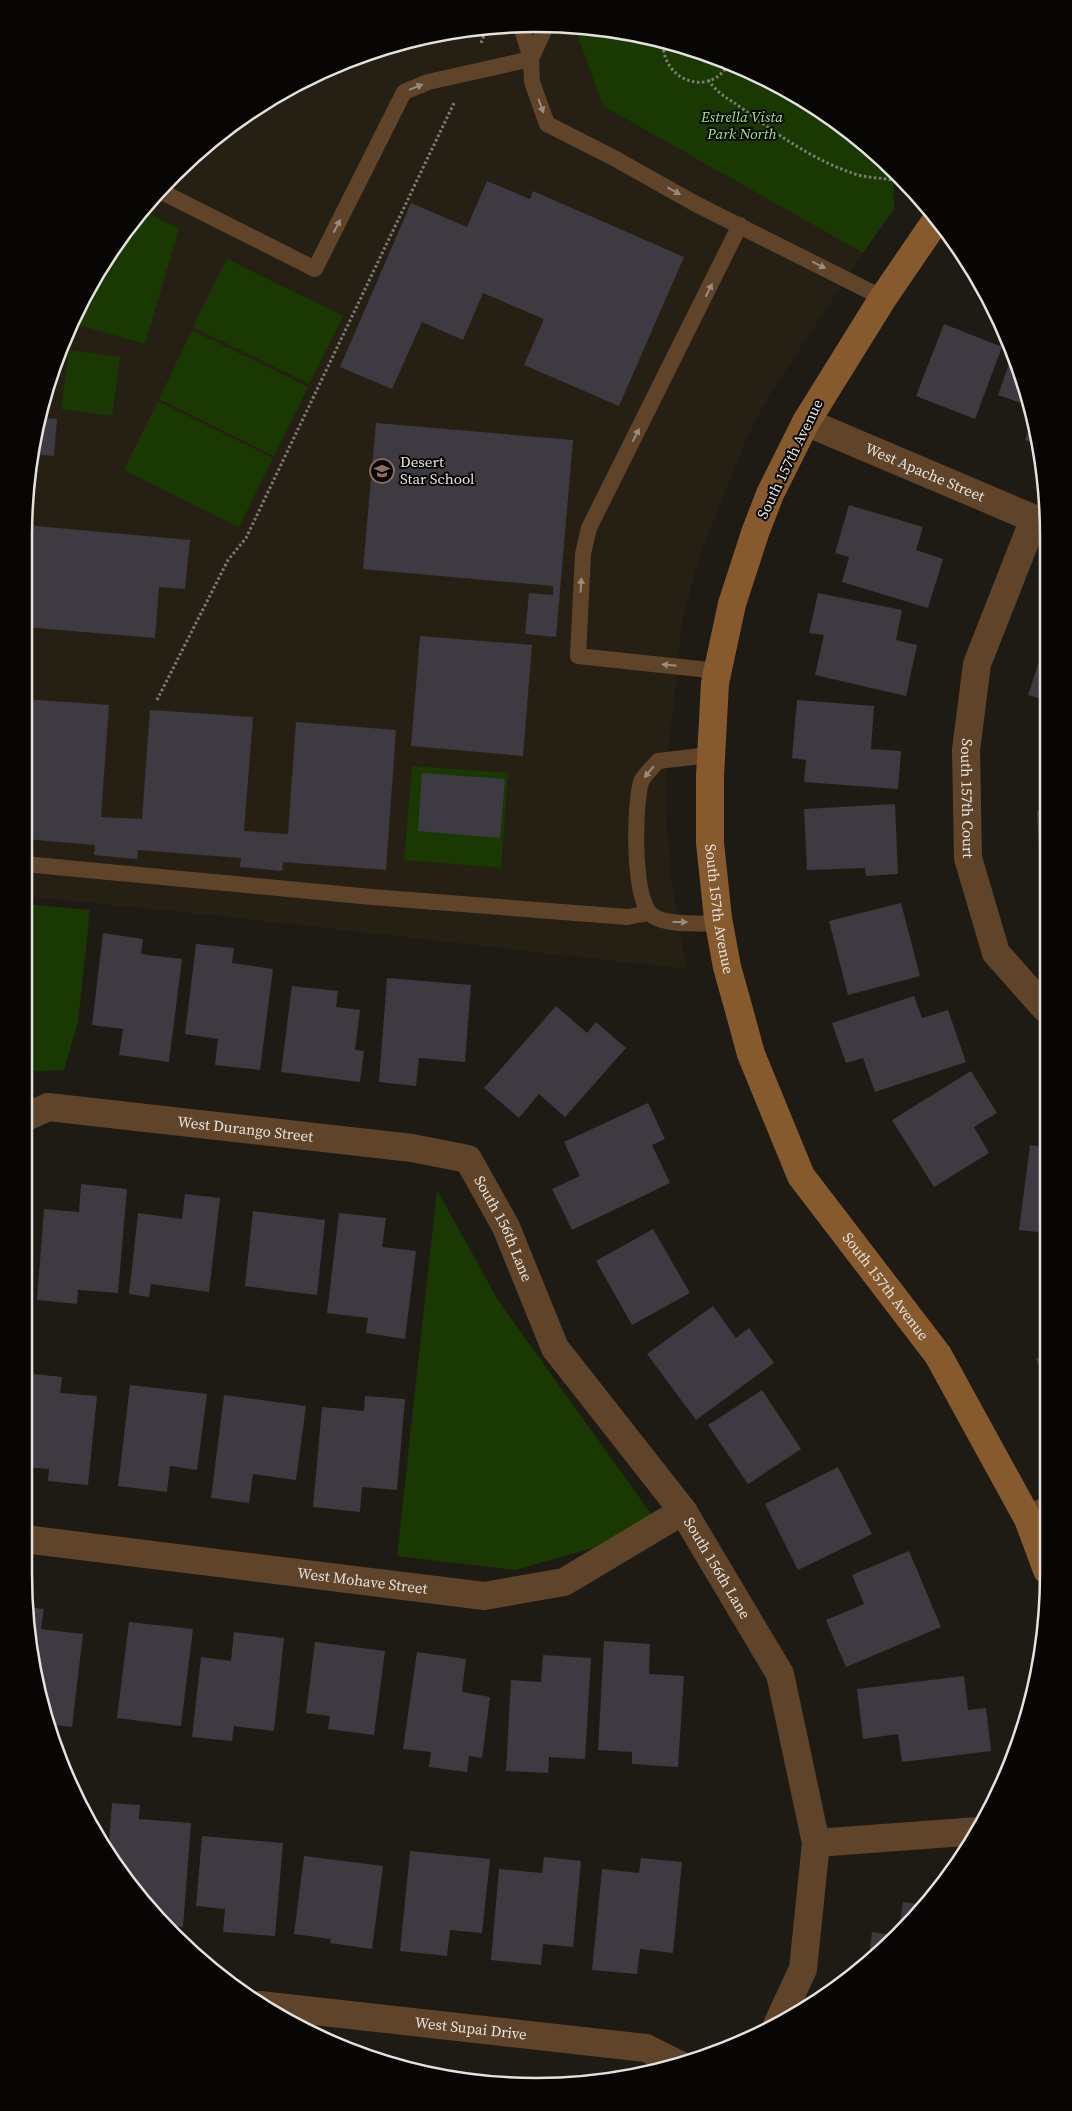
<svg xmlns="http://www.w3.org/2000/svg" width="1072" height="2111" viewBox="0 0 1072 2111" font-family="'Source Serif 4',serif">
<style>
.built{fill:#262014}
.green{fill:#193802}
.building{fill:#3d3a42}
.lines{fill:none;stroke-linecap:round;stroke-linejoin:round}
.path{stroke:#7d7b76;stroke-width:3;stroke-dasharray:2.5 2.5;stroke-linecap:butt}
.lane{stroke:#604429;stroke-width:16}
.street{stroke:#604429;stroke-width:28}
.secondary{stroke:#875a2d;stroke-width:28}
.oneway{fill:#9b8b7a}
.labels{text-anchor:middle;stroke-width:4;stroke-linejoin:round;paint-order:stroke}
.park-label{font-size:15px;font-style:italic;fill:#a1e57b;stroke:#070604}
.street-label{font-size:15px;fill:#e4e2de;stroke:#070604}
.poi-label{font-size:15px;fill:#e4e2de;stroke:#070604;text-anchor:start}
.rim{fill:none;stroke:#e4e2de;stroke-width:2.5}
</style>
<rect width="100%" height="100%" fill="#1e1b15"/>
<path class="built" d="M569,25L574,26L603,106L863,253L768,397L746,440L699,557L681,627L676,687L667,758L666,809L671,877L687,969L194,913L24,896L25,503L41,404L76,310L129,224L198,151L280,93L371,51L469,28Z"/>
<path class="green" d="M574,26L668,41L762,76L848,130L893,174L894,209L863,253L603,106Z
M142,210L179,229L145,344L72,323L76,310L129,224Z
M227,259L343,316L309,384L193,327Z
M192,330L308,387L274,456L159,399Z
M69,350L120,357L112,416L61,409Z
M158,401L273,458L239,527L124,470Z
M412,766L508,773L501,868L404,860Z
M24,904L90,910L78,1022L64,1070L24,1072Z
M437,1190L498,1300L652,1515L593,1548L515,1570L397,1556Z"/>
<path class="building" d="M487,181L530,199L533,191L684,257L619,406L524,365L544,319L483,293L463,340L422,322L392,389L340,367L411,203L467,227Z
M944,324L1002,347L975,419L916,396Z
M1013,353L1027,405L998,395Z
M39,418L57,419L54,456L33,454Z
M1031,422L1037,444L1025,440Z
M376,423L573,440L556,637L525,634L529,593L553,595V586L363,569Z
M849,505L923,527L916,550L943,559L928,608L842,582L849,557L835,553Z
M25,525L190,540L185,589L159,587L155,638L25,627Z
M818,593L902,610L896,640L917,645L906,696L815,675L824,635L809,633Z
M420,636L532,645L523,756L411,746Z
M1044,646L1045,700L1028,695Z
M25,699L109,705L101,817L142,819L150,710L253,717L244,831L288,834L296,722L396,730L386,870L283,862L282,871L240,867L241,858L138,850L137,859L94,855L95,845L24,839Z
M797,700L874,706L871,749L901,751L898,789L804,782L806,760L792,758Z
M422,773L505,779L500,838L418,831Z
M895,804L898,874L866,876L865,868L807,870L804,809Z
M1045,810V874H1040L1037,811Z
M901,903L920,976L848,995L829,921Z
M103,933L143,939L141,954L182,959L169,1062L119,1055L123,1029L92,1025Z
M196,944L234,948L232,963L273,969L260,1070L215,1065L218,1039L185,1034Z
M387,978L471,985L465,1062L419,1058L416,1086L379,1082Z
M292,986L338,991L336,1007L360,1010L355,1050L364,1051L360,1082L281,1072Z
M914,996L922,1018L948,1010L966,1062L875,1092L863,1058L846,1063L832,1023Z
M556,1006L587,1033L596,1022L626,1048L565,1117L539,1094L519,1118L484,1088Z
M971,1071L997,1113L974,1127L989,1153L934,1187L892,1120Z
M648,1103L665,1139L652,1145L670,1183L572,1230L552,1189L580,1176L564,1142Z
M1030,1145L1046,1147V1233L1019,1230Z
M81,1184L127,1189L118,1293L78,1290L77,1304L37,1300L44,1209L79,1212Z
M185,1194L220,1198L209,1292L151,1284L149,1297L129,1294L138,1213L182,1219Z
M253,1211L325,1220L317,1295L245,1286Z
M339,1213L386,1218L382,1247L416,1251L405,1339L366,1333L368,1318L327,1313Z
M653,1229L690,1293L632,1325L596,1261Z
M713,1306L736,1338L749,1328L774,1363L696,1420L647,1354Z
M1046,1355L1047,1384L1036,1359Z
M24,1373L62,1377L60,1393L97,1396L88,1485L48,1481L49,1469L24,1467Z
M130,1385L207,1394L197,1470L170,1466L167,1492L118,1486Z
M762,1390L801,1449L748,1484L708,1425Z
M224,1395L306,1406L296,1480L253,1474L249,1503L211,1498Z
M365,1396L405,1399L397,1490L362,1487L360,1512L313,1507L322,1407L364,1411Z
M838,1467L872,1534L798,1570L765,1504Z
M909,1551L941,1627L846,1667L826,1620L864,1604L852,1575Z
M27,1607L44,1609L41,1629L83,1634L72,1727L47,1724L34,1675Z
M129,1622L193,1629L181,1726L117,1718Z
M234,1632L284,1638L274,1731L234,1726L232,1741L192,1737L201,1657L231,1661Z
M604,1641L650,1644L649,1674L684,1676L678,1767L632,1764V1752L598,1750Z
M315,1642L385,1651L374,1735L328,1729L330,1716L306,1713Z
M417,1652L466,1659L462,1692L490,1697L482,1758L469,1756L467,1772L429,1767L431,1752L403,1749Z
M543,1655L591,1658L585,1759L549,1757L548,1773L506,1771L511,1680L541,1682Z
M964,1676L968,1710L986,1708L991,1751L902,1762L898,1734L863,1739L857,1689Z
M112,1803L140,1805L139,1819L191,1823L183,1927L165,1925L147,1906L148,1894L136,1893L108,1855Z
M202,1836L283,1843L275,1936L223,1932L225,1909L196,1906Z
M410,1851L490,1859L482,1933L450,1930L447,1956L400,1951Z
M304,1856L383,1866L372,1949L330,1943L331,1939L294,1934Z
M544,1857L581,1861L573,1947L543,1944L541,1965L491,1960L499,1869L542,1873Z
M641,1858L682,1862L673,1953L640,1949L637,1974L592,1970L602,1869L639,1873Z
M903,1902L925,1905L898,1937L868,1964L872,1932L898,1936Z"/>
<g class="lines">
<path class="path" d="M663,40C661,83 712,97 728,64
M481,43L487,28
M708,80C720,96 728,98 743,109C778,135 813,160 855,174C869,179 886,177 900,182
M157,700L228,560L246,538L454,103"/>
<path class="lane" d="M521,26L531,59L532,82L547,124L614,158L694,203L883,298
M531,59L546,26
M160,191L315,269L404,92L428,82L531,59
M718,671L578,656L583,554L589,528L740,225
M710,755L658,761C653,767 644,775 641,782C634,808 633,891 649,912C660,927 701,923 719,923
M24,864L372,897L627,917L649,913"/>
<g class="street">
<path id="s1" d="M806,422L1044,523"/>
<path id="s2" d="M1034,519L977,664L966,750L968,858L996,953L1045,1008"/>
<path id="s3" d="M24,1118L48,1107L412,1148L468,1159L506,1227L555,1348L683,1511L780,1674L816,1843L803,1969L777,2025"/>
<path d="M1028,1519L1047,1511"/>
<path id="s4" d="M24,1539L484,1596L564,1582L683,1511"/>
<path d="M816,1843L978,1831"/>
<path id="s5" d="M260,2005L646,2048L680,2065"/>
</g>
<path class="secondary" id="s6" d="M937,219L883,298L806,422L770,494L755,533L732,604L715,683L710,776V843L718,918L727,967L739,1010L751,1054L801,1176L938,1355L1028,1519L1047,1570"/>
</g>
<defs><path id="oneway-solid" d="M-6-.8H1V-3.2L6.5 0L1 3.2V.8H-6Z" transform="scale(1.25)"/></defs>
<g class="oneway">
<use href="#oneway-solid" transform="translate(416 87) rotate(-22)"/>
<use href="#oneway-solid" transform="translate(541 106) rotate(70)"/>
<use href="#oneway-solid" transform="translate(674 191) rotate(29)"/>
<use href="#oneway-solid" transform="translate(337 226) rotate(-63)"/>
<use href="#oneway-solid" transform="translate(819 265) rotate(27)"/>
<use href="#oneway-solid" transform="translate(709 290) rotate(-64)"/>
<use href="#oneway-solid" transform="translate(636 435) rotate(-63)"/>
<use href="#oneway-solid" transform="translate(581 585) rotate(-87)"/>
<use href="#oneway-solid" transform="translate(669 665) rotate(-174)"/>
<use href="#oneway-solid" transform="translate(649 772) rotate(130)"/>
<use href="#oneway-solid" transform="translate(680 922)"/>
</g>
<defs>
<g id="school-ring" transform="scale(1.25)"><circle r="9.5" fill="#070604" stroke="#8d6e63" stroke-width="1.5"/><path d="M0-5L7-2L0 1L-7-2ZM-4 1L0 2.5L4 1V4Q0 6-4 4Z" fill="#8d6e63"/></g>
</defs>
<g fill-rule="evenodd">
<use href="#school-ring" x="382" y="471"/>
</g>
<g class="labels">
<g class="park-label">
<text x="742" y="122">Estrella Vista<tspan x="742" dy="17">Park North</tspan></text>
</g>
<g class="street-label">
<text transform="translate(790 459) rotate(-64)" y="5">South 157th Avenue</text>
<text dy="5" stroke="none"><textPath href="#s1" startOffset="129">West Apache Street</textPath></text>
<text dy="5" stroke="none"><textPath href="#s2" startOffset="291">South 157th Court</textPath></text>
<text dy="5" stroke="none"><textPath href="#s6" startOffset="746">South 157th Avenue</textPath></text>
<text dy="5" stroke="none"><textPath href="#s3" startOffset="225">West Durango Street</textPath></text>
<text dy="5" stroke="none"><textPath href="#s3" startOffset="528">South 156th Lane</textPath></text>
<text dy="5" stroke="none"><textPath href="#s6" startOffset="1166">South 157th Avenue</textPath></text>
<text dy="5" stroke="none"><textPath href="#s3" startOffset="932">South 156th Lane</textPath></text>
<text dy="5" stroke="none"><textPath href="#s4" startOffset="341">West Mohave Street</textPath></text>
<text dy="5" stroke="none"><textPath href="#s5" startOffset="212">West Supai Drive</textPath></text>
</g>
<g class="poi-label">
<text x="400" y="467">Desert<tspan x="400" dy="17">Star School</tspan></text>
</g>
</g>
<path d="M0 0H1072V2111H0ZM536 32H536A504 504 0 0 1 1040 536V1574A504 504 0 0 1 536 2078H536A504 504 0 0 1 32 1574V536A504 504 0 0 1 536 32Z" fill="#070604" fill-rule="evenodd"/>
<path class="rim" d="M536 32H536A504 504 0 0 1 1040 536V1574A504 504 0 0 1 536 2078H536A504 504 0 0 1 32 1574V536A504 504 0 0 1 536 32Z"/>
</svg>
